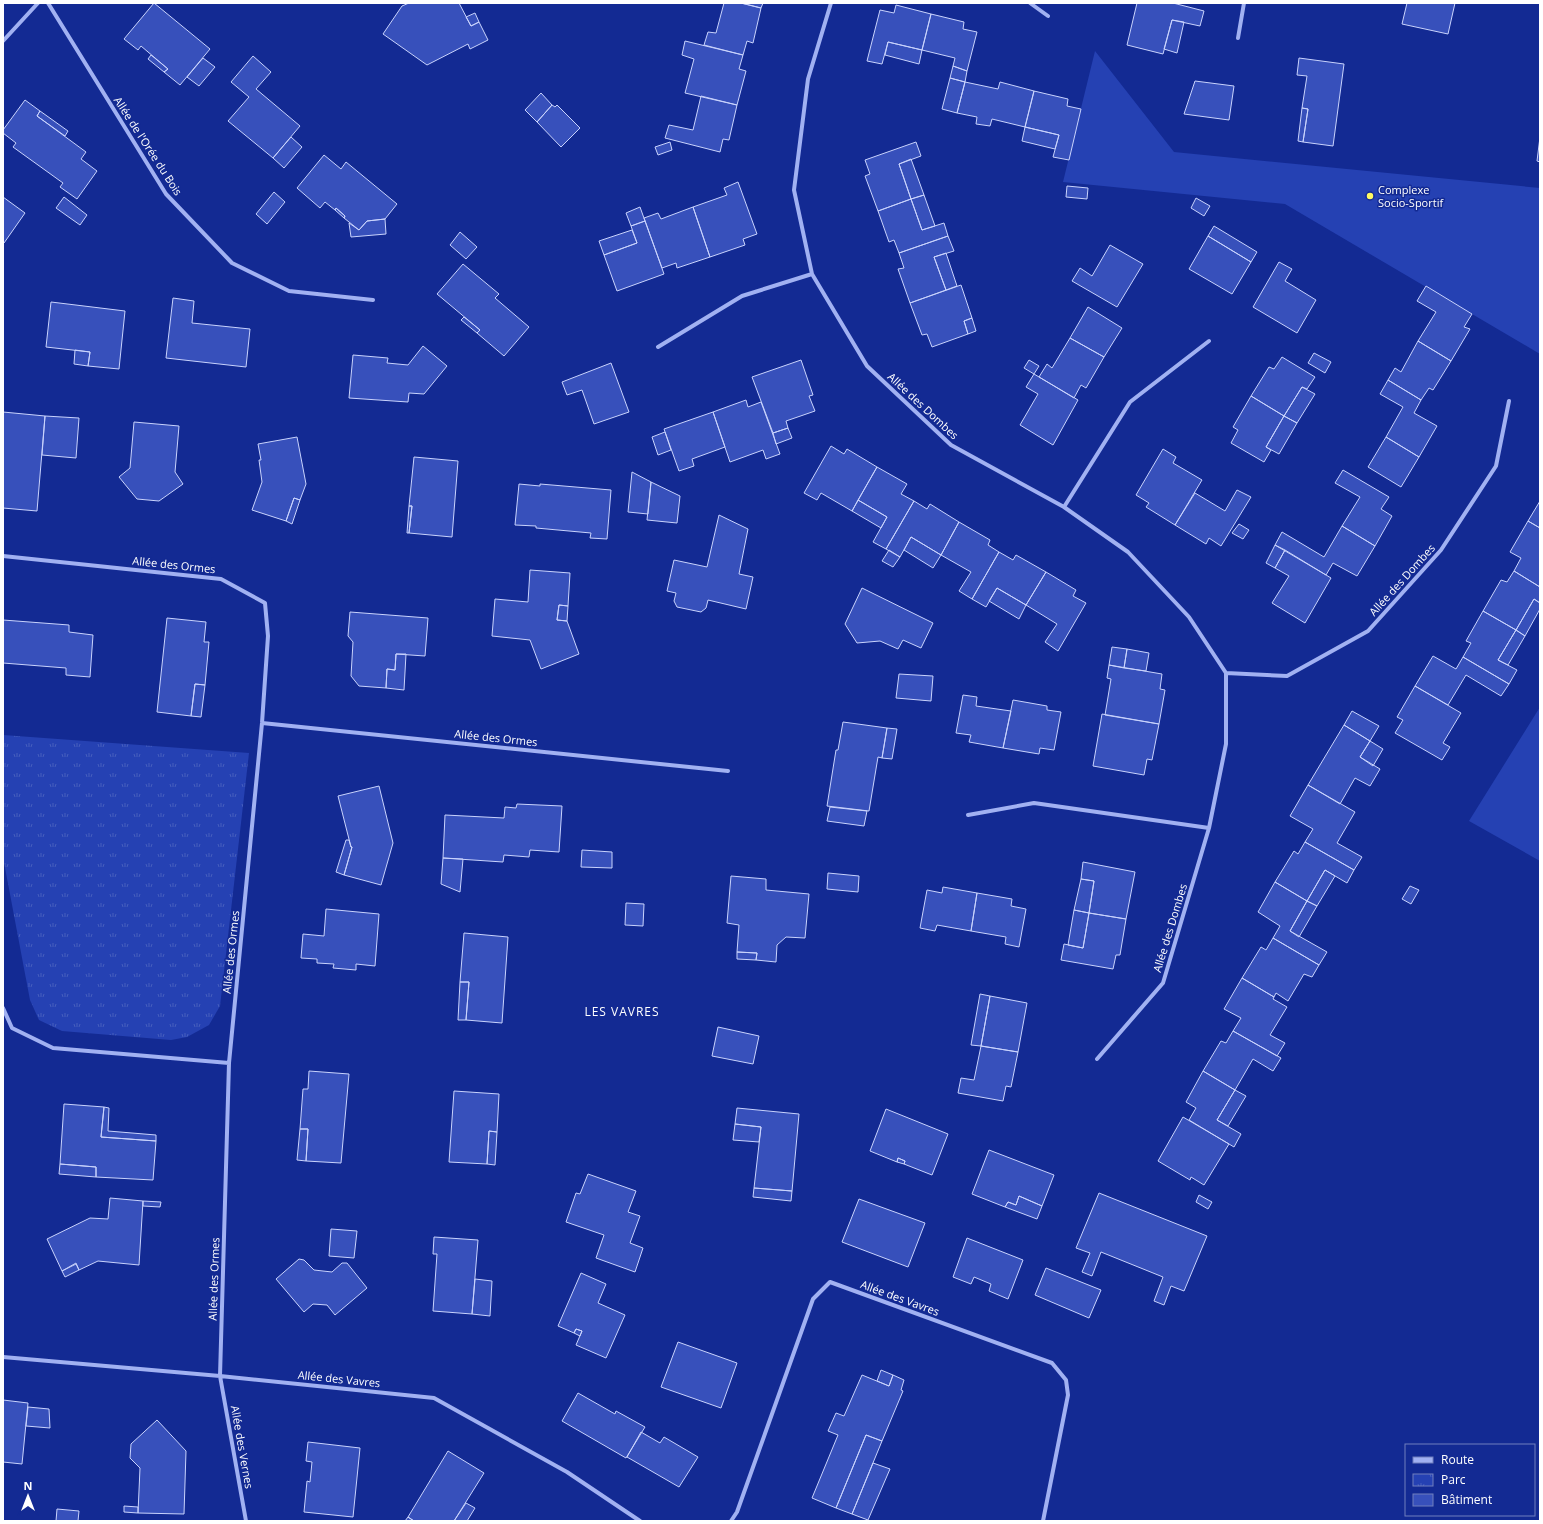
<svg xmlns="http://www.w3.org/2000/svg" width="1543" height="1524" viewBox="0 0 1543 1524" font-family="'Open Sans',sans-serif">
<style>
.park{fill:url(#park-tufts)}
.garden{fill:#2541b3}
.building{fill:#3750bb;stroke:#c9d3fd}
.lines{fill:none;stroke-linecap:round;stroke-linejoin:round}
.street{stroke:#a1b1f2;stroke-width:4}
.poi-dot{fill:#fffa62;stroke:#132a93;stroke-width:1.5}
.labels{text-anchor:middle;stroke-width:3;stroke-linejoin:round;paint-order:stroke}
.street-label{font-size:11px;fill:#fff;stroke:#132a93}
.poi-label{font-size:11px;fill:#fff;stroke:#132a93;text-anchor:start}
.neighbourhood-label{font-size:12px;letter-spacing:1px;fill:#fff;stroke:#132a93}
</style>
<defs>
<pattern id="park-tufts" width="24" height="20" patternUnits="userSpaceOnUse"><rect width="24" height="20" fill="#2541b3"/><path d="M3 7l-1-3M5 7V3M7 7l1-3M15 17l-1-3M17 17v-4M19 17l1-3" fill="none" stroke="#465ebe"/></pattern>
</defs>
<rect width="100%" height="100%" fill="#132a93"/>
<path class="park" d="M3,735L249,753L220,1006L209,1025L187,1037L171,1040L62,1031L39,1020L30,1000L3,857Z"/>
<path class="garden" d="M1095,51L1174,152L1540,188V354L1285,204L1063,182Z
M1540,707V861L1469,821Z"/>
<path class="building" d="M154,3L210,49L180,85L164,72L168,69L141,46L138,50L124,39Z
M409,3H459L471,26L479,22L488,40L470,49L468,44L427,65L383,34L402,6Z
M724,3H741L761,8L753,43L747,41L743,55L704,45L708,32L716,33Z
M741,3H763L761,8Z
M1137,3H1173L1204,11L1200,26L1172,20L1163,54L1127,45Z
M1407,3H1455L1448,34L1402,24Z
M896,5L931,14L922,50L888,42L882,64L867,61L880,10L894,13Z
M475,13L479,22L471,26L466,17Z
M931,14L964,22L963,29L977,32L967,71L953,66L955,58L922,50Z
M1172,20L1184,22L1177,53L1164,49Z
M685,41L743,55L739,69L746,71L737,105L685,93L694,59L682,55Z
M888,42L922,50L919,64L885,55Z
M151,55L168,69L164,72L148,59Z
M253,56L271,72L256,89L300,126L273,158L228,121L249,97L231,82Z
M203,58L215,67L199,86L187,77Z
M1299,58L1344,64L1333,146L1303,142L1308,109L1302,108L1307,76L1297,75Z
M953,66L967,71L965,82L950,78Z
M950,78L965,82L957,113L942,109Z
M1195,81L1234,86L1229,120L1184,114Z
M965,82L998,89L1000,82L1034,91L1025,127L992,119L990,126L976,124L977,117L957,113Z
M1034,91L1068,99L1067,106L1081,109L1069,160L1053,157L1059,135L1025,127Z
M541,93L552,105L537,122L525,110Z
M701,96L737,105L729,140L723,139L720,152L665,138L669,125L693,130Z
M25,100L40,111L37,116L86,152L81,159L97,171L77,199L60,187L63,183L13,147L16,143L3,133V130Z
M552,105L555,107L557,105L580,128L561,147L537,122Z
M1302,108L1308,109L1303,142L1298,141Z
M40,111L68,131L65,136L37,116Z
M1025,127L1059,135L1055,149L1022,141Z
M291,137L302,147L284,168L273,158Z
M1540,137V162L1537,161Z
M670,142L672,150L658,155L655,147Z
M916,142L921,156L899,164L911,199L878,211L865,176L870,174L865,160Z
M324,155L341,169L346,162L397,204L385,219L367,221L359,230L344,218L345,216L336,208L335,210L325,202L320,208L297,188Z
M911,159L924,195L911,199L899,164Z
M738,182L757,234L743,239L745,245L710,257L693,207L727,195L724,188Z
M1067,186L1088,188L1087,199L1066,197Z
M274,192L285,202L267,224L256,214Z
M924,195L935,226L922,230L911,199Z
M3,197L25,213L4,243H3Z
M64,197L87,215L80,225L56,208Z
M1196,198L1210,206L1204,216L1191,208Z
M911,199L922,230L944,223L948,236L899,253L894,240L889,242L878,211Z
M640,207L645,221L631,226L626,213Z
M693,207L710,257L677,268L676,263L662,268L644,218L658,213L661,219Z
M336,208L345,216L344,218L335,210Z
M385,219L386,234L351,237L349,223L359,230L367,221Z
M645,221L664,274L617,291L604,255L637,243L631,226Z
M1214,226L1257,252L1251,262L1208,236Z
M632,230L637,243L604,255L599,241Z
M460,232L477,247L466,259L450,245Z
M948,236L954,251L934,257L946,290L910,303L898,269L904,268L899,253Z
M1208,236L1251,262L1232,294L1189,269Z
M1110,245L1143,264L1117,307L1072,281L1080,268L1092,276Z
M946,253L957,286L946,290L934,257Z
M1279,262L1292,269L1285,281L1316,300L1297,333L1253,307Z
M463,264L499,294L495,298L529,327L504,356L477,333L480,330L437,294Z
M961,285L972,318L964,321L968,334L932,347L927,334L922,335L910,303Z
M1426,286L1472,314L1464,327L1470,329L1451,361L1418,341L1436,312L1417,301Z
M173,298L194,301L192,323L250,329L246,367L166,358Z
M51,302L125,311L119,369L88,366L90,352L46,347Z
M1088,307L1122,328L1104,357L1070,338Z
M464,317L480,330L477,333L461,320Z
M972,318L976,331L968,334L964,321Z
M1070,338L1104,357L1086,388L1081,385L1074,398L1039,377L1047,364L1052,368Z
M1418,341L1451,361L1433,390L1429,388L1421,400L1388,380L1395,368L1401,372Z
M423,346L447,366L424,394L409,393L408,402L349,398L353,355L388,358L387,363L408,365Z
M75,350L90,352L88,366L74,364Z
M1314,353L1331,362L1325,373L1308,363Z
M1282,357L1315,377L1307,389L1302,387L1284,416L1251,396L1269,367L1274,369Z
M801,360L813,395L809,396L815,411L786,421L788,428L773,433L752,377Z
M1029,360L1039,366L1034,374L1024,368Z
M611,363L629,412L594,424L582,390L567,395L562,382Z
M1034,374L1078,400L1053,445L1020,425L1038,394L1026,387Z
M1388,380L1421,400L1414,413L1437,426L1419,457L1386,437L1403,407L1380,394Z
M1302,387L1315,394L1297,423L1284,416Z
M1251,396L1284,416L1266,447L1271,450L1264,462L1231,443L1238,430L1233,427Z
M746,400L748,407L761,402L780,454L766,459L763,450L730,462L713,412Z
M3,412L45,416L37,511L3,508Z
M713,412L725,447L692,459L694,466L679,471L664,429Z
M45,416L79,418L76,458L42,455Z
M1284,416L1297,423L1279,454L1266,447Z
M134,422L179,426L175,472L183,484L159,501L137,499L119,477L130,468Z
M788,428L792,438L776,444L773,433Z
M665,432L671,450L658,455L652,437Z
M297,437L306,484L300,500L294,498L286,521L252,510L262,482L259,460H261L258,444Z
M1386,437L1419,457L1401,487L1368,467Z
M831,446L844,454L847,449L877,467L852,511L821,493L817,500L804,493Z
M1163,449L1176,457L1173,463L1202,480L1175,525L1146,507L1149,503L1136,495Z
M414,457L458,461L452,537L409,533L412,506H409Z
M877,467L907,484L901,494L914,501L886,549L873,542L887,517L858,500Z
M1343,470L1389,497L1381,509L1392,516L1375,546L1342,526L1360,497L1335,483Z
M632,472L651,482L648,514L628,512Z
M651,482L680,496L677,523L647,520Z
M519,484L540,486V484L611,490L607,539L590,538L591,533L536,528V526L515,525Z
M1237,490L1251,497L1221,546L1209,538L1206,544L1175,525L1195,493L1225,511Z
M294,498L300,500L292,524L286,521Z
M858,500L887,517L881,528L852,511Z
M914,501L927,509L930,504L959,522L941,555L911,537L900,557L886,549Z
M1540,501V528L1528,521Z
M409,506H412L409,533H407Z
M719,515L748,529L739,574L753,577L746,609L708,600L706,608L701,612L677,607L674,601L676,593L667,591L674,560L707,567Z
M1528,521L1540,528V587L1514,571L1521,558L1510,552Z
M959,522L990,540L988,545L999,552L972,599L959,591L971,572L941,555Z
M1239,524L1249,530L1243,539L1232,533Z
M1342,526L1375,546L1357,576L1333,563L1326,575L1275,545L1282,532L1324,557Z
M911,537L941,555L933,568L904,550Z
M1275,545L1285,550L1275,568L1266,563Z
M889,550L900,557L893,567L882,561Z
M1285,550L1331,578L1305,623L1272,603L1289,576L1275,568Z
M999,552L1013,560L1016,555L1046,572L1026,605L997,588L986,607L972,599Z
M530,570L570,573L568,606L559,605L557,620L567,621L579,654L541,669L530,640L492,636L495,599L528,602Z
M1514,571L1540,587V603L1534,599L1516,630L1483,611L1501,580L1507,582Z
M1046,572L1076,590L1073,596L1086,603L1058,651L1045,642L1057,624L1026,605Z
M862,588L933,623L921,648L903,640L898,649L880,641L857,643L845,624Z
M997,588L1026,605L1019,619L989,601Z
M1534,599L1540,603V609L1525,636L1516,630Z
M559,605L568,606L567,621L557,620Z
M1483,611L1516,630L1498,660L1517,670L1509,684L1463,657L1471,643L1466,641Z
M350,612L428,618L425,656L396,654L395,670L387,669L386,688L359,686L351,676L353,642L348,636Z
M167,618L206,622L204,642H209L205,685L195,684L191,716L157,712Z
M3,620L69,625V632L93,635L90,677L66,675V668L3,663Z
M1516,630L1525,636L1508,665L1498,660Z
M1112,647L1127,649L1124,668L1109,665Z
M1127,649L1149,653L1146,671L1124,668Z
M396,654H406L404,690L386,688L387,669L395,670Z
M1433,656L1456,669L1463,657L1509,684L1501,696L1466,675L1448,705L1415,686Z
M1109,665L1162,674L1160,689L1165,690L1159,724L1105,715L1111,679L1107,678Z
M899,674L933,676L931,701L896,698Z
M195,684L205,685L201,717L191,716Z
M1415,686L1461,713L1443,743L1450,747L1442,760L1395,733L1403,720L1397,717Z
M963,695L977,697L976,706L1011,711L1003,748L969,742L971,735L956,733Z
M1013,700L1047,706V710L1061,712L1054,750L1040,748L1039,754L1003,748Z
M1352,711L1379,726L1370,741L1344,725Z
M1102,714L1159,724L1152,760L1147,759L1144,775L1093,766Z
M843,722L887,728L882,758L878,757L869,811L827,806L836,750H838Z
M1344,725L1370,741L1360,757L1380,769L1370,786L1355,778L1340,804L1308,785Z
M887,728L897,729L892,759L882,758Z
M1370,741L1383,749L1373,766L1360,757Z
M1308,785L1355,812L1337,843L1362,857L1354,870L1305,842L1313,829L1290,816Z
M379,786L393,843L381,885L344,875L352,847H351L338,796Z
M517,804L562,806L559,852L530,850L529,857L504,855L503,862L443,858L445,815L504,818L505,807L516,808Z
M830,807L867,811L864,826L827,821Z
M346,840H349L351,847H352L344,875L336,872Z
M1305,842L1354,870L1347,883L1325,870L1307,901L1275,882L1294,851L1298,854Z
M582,850L612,852V868L581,867Z
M443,858L463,859L460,892L441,884Z
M1083,862L1135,872L1126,919L1089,913L1094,881L1081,879Z
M1325,870L1335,876L1317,906L1307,901Z
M828,873L859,876L858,892L827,889Z
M731,876L766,879V890L809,894L805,938L786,937L777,945L776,962L756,960L757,953L737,952L739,925L727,923Z
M1081,879L1094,881L1089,913L1074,910Z
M1275,882L1307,901L1290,931L1327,952L1319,965L1273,938L1280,926L1258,912Z
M1410,886L1419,890L1411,904L1402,899Z
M943,887L977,893L971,931L937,925L935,931L920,928L927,890L942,893Z
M977,893L1012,899L1011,906L1026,909L1019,947L1005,944L1006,937L971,931Z
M1307,901L1317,906L1299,937L1290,931Z
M626,903L644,904L643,926L625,925Z
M326,909L379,914L375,966L356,964V970L333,968L334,964L317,963V959L301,958L303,934L324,936Z
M1074,910L1089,913L1083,948L1068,945Z
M1089,913L1126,919L1120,955H1116L1113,969L1061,960L1064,944L1083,948Z
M464,933L508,937L502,1023L466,1020L469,982H460Z
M1273,938L1319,965L1312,977L1304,974L1288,1001L1276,993L1274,997L1242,978L1261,947L1266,950Z
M737,952L757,953L756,960L737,959Z
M1242,978L1274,997L1273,999L1287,1007L1270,1035L1285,1043L1277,1056L1233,1031L1241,1018L1224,1009Z
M460,982H469L466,1020H458Z
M980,994L990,996L981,1046L971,1045Z
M990,996L1027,1003L1018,1052L981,1046Z
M718,1027L759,1036L753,1064L712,1056Z
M1233,1031L1281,1058L1273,1071L1253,1059L1235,1090L1203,1071L1221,1041L1226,1043Z
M981,1046L1018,1052L1011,1087L1006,1086L1003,1101L958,1093L961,1078L974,1080Z
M309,1071L349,1074L341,1163L306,1161L308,1129H300L303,1089H308Z
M1203,1071L1235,1090L1217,1120L1241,1134L1234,1147L1189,1120L1196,1108L1186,1102Z
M1235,1090L1246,1096L1228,1126L1217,1120Z
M454,1091L499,1094L497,1132L489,1131L487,1164L449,1162Z
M64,1104L104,1107L101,1137L156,1141L153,1180L96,1177V1167L60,1164Z
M104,1107L109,1108L108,1131L156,1135V1141L101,1137Z
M737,1108L799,1114L792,1191L754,1188L761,1127L735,1124Z
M886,1109L948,1134L932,1175L904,1164L905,1161L898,1158L897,1162L870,1151Z
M1183,1117L1229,1144L1204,1185L1191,1177L1190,1180L1158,1161Z
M735,1124L761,1127L759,1142L733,1140Z
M300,1129H308L306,1161L297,1160Z
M489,1131L497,1132L495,1165L487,1164Z
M989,1150L1054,1175L1042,1206L1019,1196L1016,1205L1008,1202L1005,1207L972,1194Z
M898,1158L905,1161L904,1164L897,1162Z
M60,1164L96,1167V1177L59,1174Z
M588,1174L636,1191L628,1212L640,1216L630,1243L643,1248L635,1272L596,1258L604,1235L566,1222L576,1193L580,1194Z
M754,1188L792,1191L791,1201L753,1197Z
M1099,1193L1207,1236L1184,1291L1171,1286L1164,1305L1154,1301L1163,1277L1101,1252L1092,1276L1082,1272L1090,1253L1076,1248Z
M1199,1195L1212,1202L1208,1209L1196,1202Z
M1019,1196L1042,1206L1037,1219L1005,1207L1008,1202L1016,1205Z
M110,1198L143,1201L139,1265L98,1261L79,1270L76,1263L62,1271L47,1239L90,1218L108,1219Z
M859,1199L925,1223L908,1267L842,1242Z
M143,1201L161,1202L160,1207L143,1206Z
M331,1229L357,1231L354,1258L329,1256Z
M434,1237L478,1240L472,1314L433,1311L437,1254H433Z
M967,1238L1023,1260L1008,1299L989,1291L991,1284L974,1277L971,1284L953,1277Z
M299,1259L304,1260L314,1270L332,1272L342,1263H347L367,1288L335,1315L327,1305L313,1304L304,1312L276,1279Z
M76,1264L79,1270L65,1277L62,1271Z
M1046,1268L1101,1290L1089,1318L1035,1295Z
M581,1273L606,1284L598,1303L625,1315L606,1358L576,1345L582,1331L576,1329L574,1333L558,1326Z
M475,1279L492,1281L490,1316L472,1314Z
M576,1329L582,1331L580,1336L574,1333Z
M678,1342L737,1363L721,1408L661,1387Z
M881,1370L893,1375L889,1386L877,1381Z
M862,1375L889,1386L893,1375L904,1380L901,1390L903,1391L882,1441L866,1435L836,1508L812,1498L838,1435L828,1431L836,1413L844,1416Z
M578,1393L615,1414L616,1411L645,1427L626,1458L562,1421Z
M3,1400L28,1403L22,1464L3,1462Z
M28,1407L49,1409L50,1428L26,1426Z
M157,1420L186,1451L184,1514L138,1513L140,1468L130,1458L131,1444Z
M641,1432L660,1443L664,1437L698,1457L679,1487L627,1457Z
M866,1435L882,1441L852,1514L836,1508Z
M308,1442L360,1448L353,1517L304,1512L307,1481L310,1482L312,1462L306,1461Z
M448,1451L484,1473L454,1521H414L408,1517Z
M873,1463L890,1469L868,1520L852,1514Z
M466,1503L475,1508L467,1521H454Z
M124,1506L138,1507V1513L124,1512Z
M57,1509L79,1511L78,1521H56Z
M408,1517L414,1521H405Z"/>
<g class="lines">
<path class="street" d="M48,3L166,194L232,263L289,291L373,300
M831,3L808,79L794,190L812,274L867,366L951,445L1064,507L1128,552L1189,617L1226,673V744L1209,828L1163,983L1097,1059
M1030,3L1048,16
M1238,38L1244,3
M3,41L38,3
M658,347L742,296L812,274
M1064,507L1130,402L1209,341
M3,556L221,579L265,603L268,636L262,723L229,1063L220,1376L246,1521
M1226,673L1287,676L1368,631L1441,550L1496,466L1509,401
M262,723L728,771
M968,815L1034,803L1209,828
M3,1008L12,1028L53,1048L229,1063
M3,1357L220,1376L434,1398L567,1472L640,1521
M731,1521L737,1512L813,1299L830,1282L1052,1363L1066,1380L1068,1395L1043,1521"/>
</g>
<circle class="poi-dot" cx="1370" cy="196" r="4"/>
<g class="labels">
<g class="street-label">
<text transform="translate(148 146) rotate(57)" y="4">Allée de l'Orée du Bois</text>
<text transform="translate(923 406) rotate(43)" y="4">Allée des Dombes</text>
<text transform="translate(174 565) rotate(6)" y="4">Allée des Ormes</text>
<text transform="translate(1402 580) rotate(-48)" y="4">Allée des Dombes</text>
<text transform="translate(496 738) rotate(6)" y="4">Allée des Ormes</text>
<text transform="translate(1170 928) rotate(-73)" y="4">Allée des Dombes</text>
<text transform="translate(231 952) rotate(-84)" y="4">Allée des Ormes</text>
<text transform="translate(214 1279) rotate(-88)" y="4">Allée des Ormes</text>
<text transform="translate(900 1298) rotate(20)" y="4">Allée des Vavres</text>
<text transform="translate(339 1379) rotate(6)" y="4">Allée des Vavres</text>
<text transform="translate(242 1447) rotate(80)" y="4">Allée des Vernes</text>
</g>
<g class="poi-label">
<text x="1378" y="194">Complexe<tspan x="1378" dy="13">Socio-Sportif</tspan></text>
</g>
<g class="neighbourhood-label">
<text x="622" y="1016">LES VAVRES</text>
</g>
</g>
<rect width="1543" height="1524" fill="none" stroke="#ffffff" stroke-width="8"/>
<rect x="1405" y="1444" width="130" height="72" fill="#132a93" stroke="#717fbe"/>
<rect x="1413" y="1457" width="20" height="6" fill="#a1b1f2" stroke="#717fbe"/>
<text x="1441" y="1464" font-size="12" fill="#ffffff">Route</text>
<rect x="1413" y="1474" width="20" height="12" fill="url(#park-tufts)" stroke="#717fbe"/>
<text x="1441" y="1484" font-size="12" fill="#ffffff">Parc</text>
<rect x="1413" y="1494" width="20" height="12" fill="#3750bb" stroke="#717fbe"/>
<text x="1441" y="1504" font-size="12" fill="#ffffff">Bâtiment</text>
<g transform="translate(28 1496)" stroke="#132a93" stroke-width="3" paint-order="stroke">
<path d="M0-3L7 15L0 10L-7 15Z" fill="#ffffff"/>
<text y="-6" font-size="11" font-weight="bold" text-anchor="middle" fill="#ffffff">N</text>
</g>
</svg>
